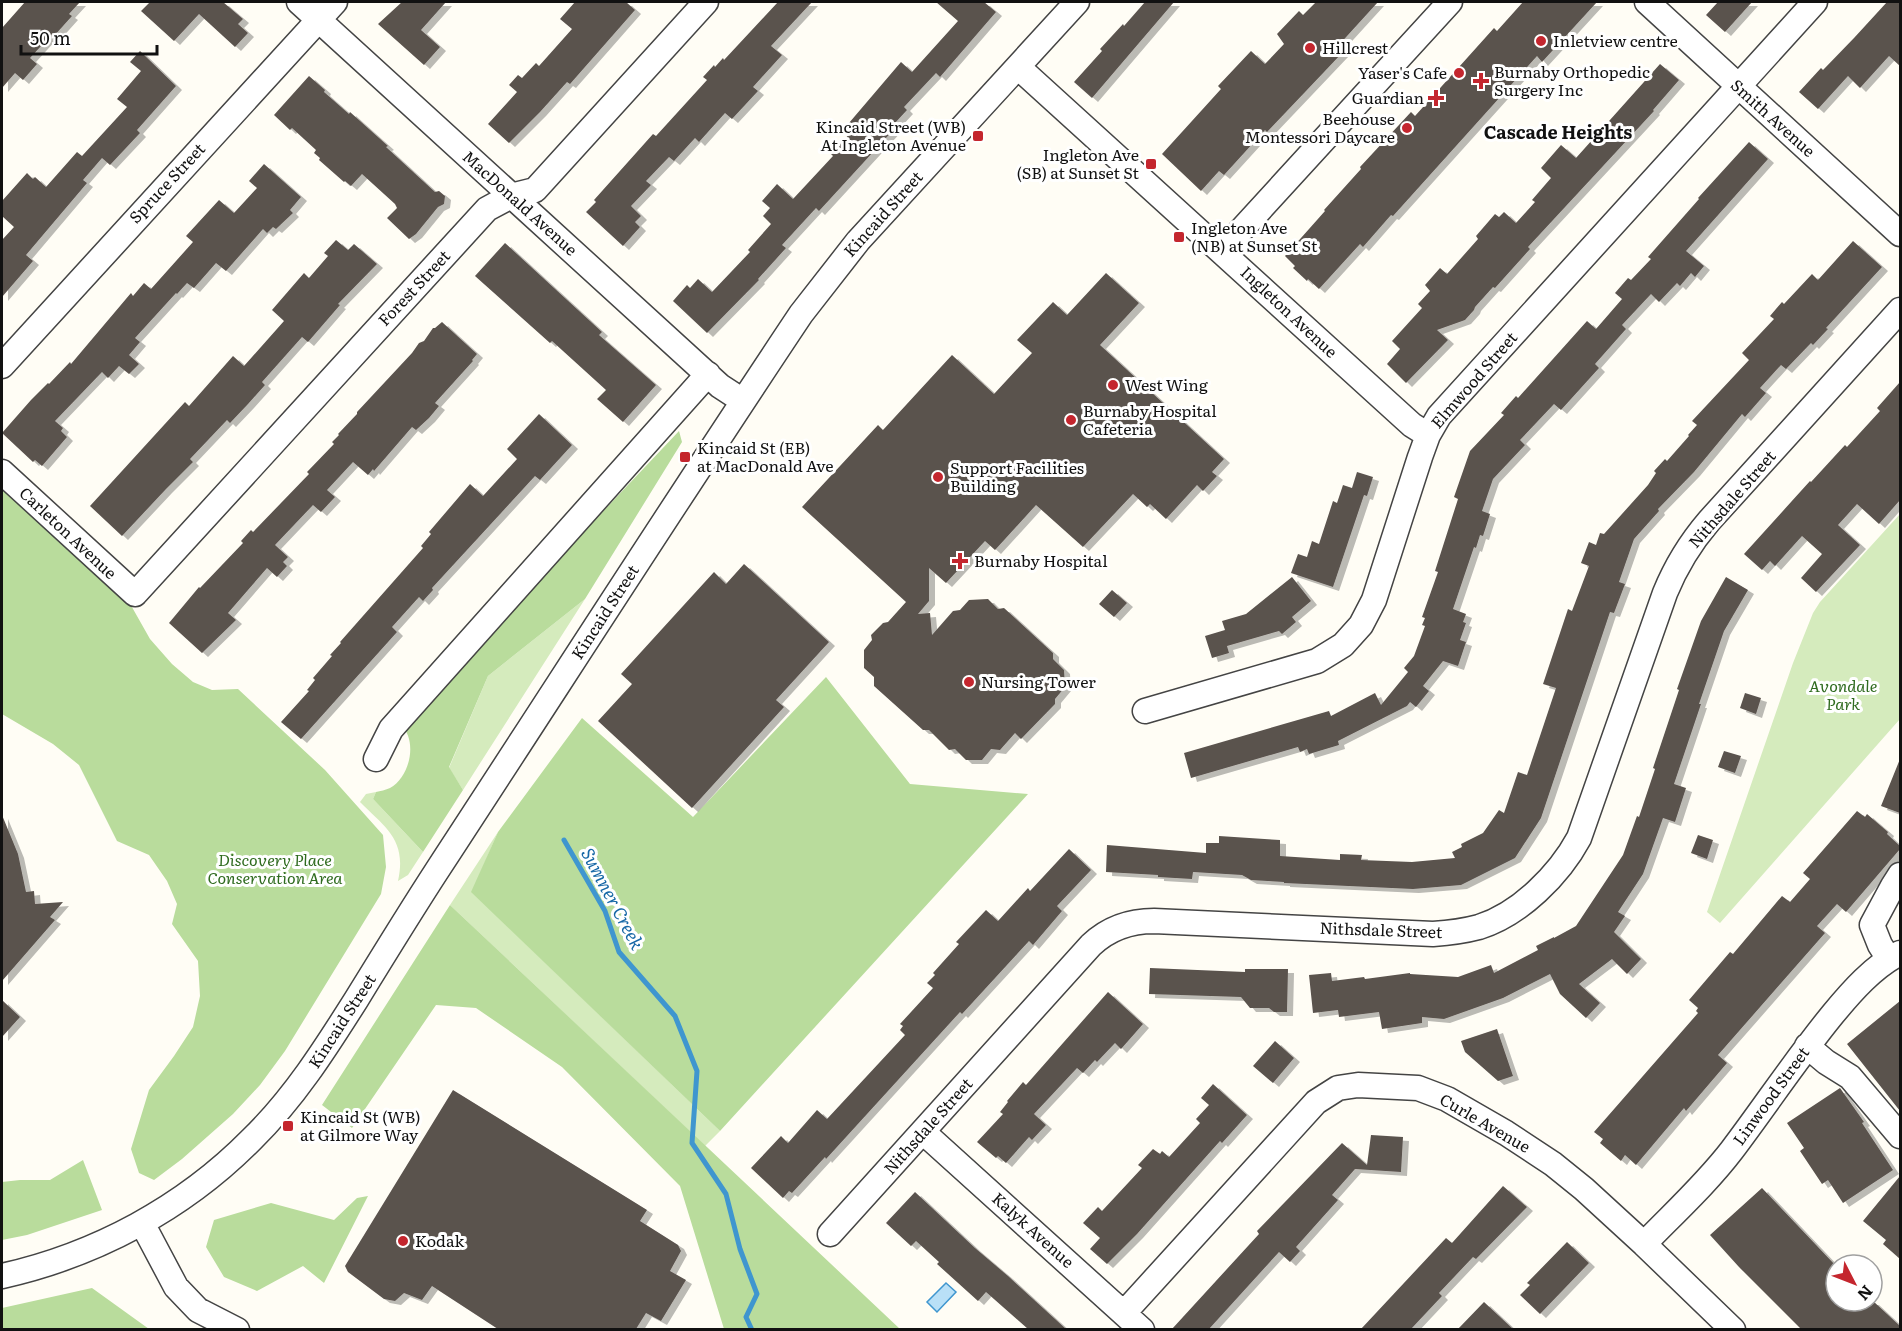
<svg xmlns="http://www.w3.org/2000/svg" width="1902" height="1331" viewBox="0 0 1902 1331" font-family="Literata,serif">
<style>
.green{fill:#d5ebbd}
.forest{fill:#b9dc9c}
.water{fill:#b9e0f7;stroke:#3f96cf;stroke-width:1.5}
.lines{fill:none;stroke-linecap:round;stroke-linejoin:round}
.stream{stroke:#3f96cf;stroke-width:5}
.building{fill:#5a524d;filter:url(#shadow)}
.minor-casing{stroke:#444;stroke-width:27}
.minor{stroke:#fff;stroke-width:24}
.poi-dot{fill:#c4262e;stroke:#fff;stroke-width:2}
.labels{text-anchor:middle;stroke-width:6;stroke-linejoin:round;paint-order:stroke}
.poi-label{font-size:16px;fill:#111;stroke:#fff;text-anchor:start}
.street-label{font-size:16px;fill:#111;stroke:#fff}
.park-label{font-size:16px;font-style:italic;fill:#2f6b1f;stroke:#fff}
.neighbourhood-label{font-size:18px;font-weight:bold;fill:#111;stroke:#fff}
.water-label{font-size:18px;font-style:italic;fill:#1768a6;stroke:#fff}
</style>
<defs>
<filter id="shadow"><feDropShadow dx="6" dy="4" stdDeviation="0" flood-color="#0004"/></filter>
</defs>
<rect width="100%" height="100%" fill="#fffdf5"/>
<path class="green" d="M1900,514V719L1720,923L1707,912L1793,663L1813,613L1820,602Z
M585,599L463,790L449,768L488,676Z
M376,792L373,799L423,852L408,875L398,881C407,840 386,828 360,802L366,794Z
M498,832L472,892L720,1131L705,1146L450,905Z"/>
<path class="forest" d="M679,431L682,442L585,599L488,676L449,767L463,790L423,852L373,799L376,792C380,791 386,790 390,788C410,777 418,741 401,725Z
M2,482L124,593L150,639L172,664L193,682L212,690L238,689L325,770L383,835L386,867L381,894L285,1051L260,1085L233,1114L182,1159L154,1180L139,1173L131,1149L149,1090L174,1056L193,1027L200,996L198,961L172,924L177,904L167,881L149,855L117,841L79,765L53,744L2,714Z
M826,677L910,784L1028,794L720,1131L471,892L498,832L582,718L693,817Z
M450,905L900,1329H724L680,1186L562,1067L476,1008L436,1005L352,1128L322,1105Z
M83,1160L102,1210L27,1235L2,1240V1182L20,1180H50Z
M368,1196L324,1283L303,1266L257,1291L224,1277L206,1247L214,1220L271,1203L334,1220L357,1198Z
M92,1288L149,1329H2V1308Z"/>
<path class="water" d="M946,1283L956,1292L937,1312L927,1302Z"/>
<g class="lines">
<path class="stream" d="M564,840L605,911L619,952L675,1016L697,1071L692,1143L726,1194L740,1249L757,1294L746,1317L752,1330"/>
</g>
<path class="building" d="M25,2H80L69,14L72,16L54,36L52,34L30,58L37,64L23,80L15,73L2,88V28Z
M150,2H223L243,19L238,24L248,33L235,47L199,14L174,41L141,11Z
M402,2H446L421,30L440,47L424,65L378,24Z
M575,2H626L635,10L570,84L567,82L540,112L509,143L488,124L517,92L509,85L518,75L522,78L536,63L539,66L572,29L560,19Z
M778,2H812L771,46L782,55L753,87L758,91L732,119L725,113L699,142L695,138L674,161L669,157L646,181L651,185L631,206L641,216L635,222L640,227L623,246L586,212L596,202L594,200L653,134L656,136L707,80L703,77L714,65L715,67L723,58L724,60Z
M936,2H984L996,12L940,77L936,73L904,107L907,110L895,123L897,126L819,211L816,208L782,245L786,248L758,279L759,280L707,333L673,301L687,285L690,288L698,279L712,292L750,252L748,250L771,224L763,216L770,208L762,201L777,184L793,199L833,156L831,154L854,129L849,123L901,62L912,72L958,21Z
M1145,2H1174L1092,98L1074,82L1102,51L1100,49L1123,24L1124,26Z
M1316,2H1378L1337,47L1343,52L1306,91L1267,132L1265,130L1224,175L1219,171L1201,191L1162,154L1221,89L1218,86L1251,51L1265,64L1284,44L1277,34L1299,11L1303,15Z
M1523,2H1597L1542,62L1537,56L1393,216L1391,215L1363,247L1360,244L1319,289L1308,279L1307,281L1293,268L1295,266L1285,256L1325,211L1324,210L1361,169L1360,167L1411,112L1415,116L1494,28L1497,31Z
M1718,2H1752L1725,32L1706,15Z
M1887,2H1900V66L1889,56L1860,88L1848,76L1818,109L1799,92L1821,68L1823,70L1854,38Z
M140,51L176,86L137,130L140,133L110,165L102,158L83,180L87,183L26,255L33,261L2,297V240L14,227L2,216V201L27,173L33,179L35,177L46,187L77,152L82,156L127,107L117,99L141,71L130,62Z
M1660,64L1679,80L1653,110L1654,111L1528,247L1530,249L1495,288L1493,287L1475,307L1474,310L1465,320L1437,330L1448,340L1406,383L1387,364L1400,349L1392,341L1422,308L1418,304L1430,291L1425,285L1440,268L1447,274L1478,239L1476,236L1495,214L1499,217L1504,212L1516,223L1535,202L1532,200L1551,178L1541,168L1561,145L1576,158Z
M309,76L325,90L324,92L349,114L350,112L388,146L386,147L435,192L439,191L445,196L444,204L438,207L416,234L409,239L387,218L397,208L395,204L362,174L351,186L345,181L344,182L319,160L320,158L314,153L316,150L292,128L290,130L274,115Z
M1749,142L1768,159L1686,251L1704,266L1695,277L1691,273L1680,286L1677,283L1659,302L1651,294L1622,325L1626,329L1595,364L1599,368L1561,410L1554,404L1520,440L1525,445L1493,479L1482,511L1490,514L1483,536L1480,535L1476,548L1474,547L1453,609L1466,614L1463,622L1466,623L1460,640L1466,642L1458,666L1443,661L1423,686L1429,691L1416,707L1410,702L1407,706L1338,741L1339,745L1309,754L1307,749L1300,752L1298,747L1191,778L1184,753L1329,711L1331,716L1375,693L1381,705L1408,672L1404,668L1414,656L1425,626L1422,625L1425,618L1422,617L1438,572L1435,571L1458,499L1454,497L1470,451L1504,415L1501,413L1516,396L1518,398L1587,321L1596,329L1622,299L1615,293L1628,278L1631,280L1651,259L1648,257L1699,199L1698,198Z
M264,164L301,197L290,210L293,213L276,229L273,227L267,233L263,229L226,271L216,263L194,288L187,283L177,294L176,293L135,338L140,342L129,355L139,364L129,374L119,366L108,378L102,372L55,421L63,428L61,431L67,437L42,466L35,460L33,462L2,433L31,400L48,383L49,384L70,362L71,364L131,293L133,296L144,283L151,289L193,242L186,236L219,200L234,213L257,188L249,181Z
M336,240L348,250L354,244L377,264L338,304L340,305L308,342L302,337L262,382L265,385L248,404L230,423L227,420L190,459L193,462L166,489L122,536L90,506L185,402L189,406L233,356L244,366L284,321L272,310L304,273L309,278L328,256L324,253Z
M1853,241L1882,267L1826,328L1828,329L1813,345L1811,343L1786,369L1781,365L1760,388L1766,393L1745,417L1742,414L1694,472L1658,509L1659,511L1634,539L1619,582L1625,584L1614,613L1610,612L1541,818L1515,858L1461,885L1413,889L1284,883V882L1251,880L1242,875L1193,872L1192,879L1158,877V875L1106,872L1107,845L1206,853V843H1219V836L1280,840V856L1340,860V854L1362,855L1361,860L1412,862L1455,858L1452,852L1462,847L1461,844L1483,833L1499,810L1504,813L1518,772L1527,775L1556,688L1543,684L1568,609L1572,611L1589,566L1581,563L1589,542L1596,545L1600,533L1604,534L1648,485L1656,473L1654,471L1665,459L1667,461L1689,436L1688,435L1697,425L1692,421L1749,360L1742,353L1774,319L1770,316L1782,302L1784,304L1812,274L1818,280Z
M505,243L602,332L599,335L656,385L623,422L597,399L606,390L552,341L550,343L475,276Z
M1106,273L1139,303L1100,345L1224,459L1212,472L1217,476L1203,491L1197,485L1166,519L1150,504L1147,507L1133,494L1083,547L1036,505L995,550L985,541L946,583L929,568V601L918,614L930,613L932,635L953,611L960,610L969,600L988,599L998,609L1004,608L1053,653V659L1064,670L1065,687L1055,699V704L1021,739L1015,733L1000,750L991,749L982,760H966L955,749L949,750L929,730H923L874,686V677L864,668V650L872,640L871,635L883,623L888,622L906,602L802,507L878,425L883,430L952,355L994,394L1032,353L1017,340L1053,302L1067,315Z
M442,322L477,354L472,360L473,361L435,403L439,406L429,418L416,430L412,427L374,471L373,469L368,475L353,462L327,490L335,497L321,512L313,505L275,545L288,557L283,562L287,566L277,577L267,568L228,613L236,620L202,653L169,623L199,587L200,588L243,543L241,541L251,530L253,532L309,474L307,472L334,444L332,442L339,435L338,434L357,414V412L412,353L419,343L424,341L433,328H435Z
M1900,382V500L1879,524L1857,504L1838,525L1860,545L1816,592L1801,578L1822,554L1802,536L1775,566L1770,561L1762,570L1744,554L1810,481L1811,482L1845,445L1847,447L1880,411L1877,408Z
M539,414L572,445L540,480L535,476L432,588L433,590L423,601L419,597L392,627L397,632L301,739L281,722L309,691L307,690L315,680L313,678L332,656L330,655L341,643L340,642L423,548L421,546L431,534L429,532L470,484L483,496L517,459L507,449Z
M1357,472L1373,477L1367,496L1364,495L1333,587L1291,573L1298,554L1307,557L1312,541L1319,544L1333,501L1337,503L1343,485L1352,488Z
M744,564L829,642L776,700L784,707L692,808L598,721L632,684L621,674L714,572L726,584Z
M1292,577L1311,601L1292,617L1296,622L1282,634L1279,631L1227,646L1229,653L1212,658L1205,636L1225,630L1222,621L1246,614Z
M1726,577L1748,590L1724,631L1699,704H1701L1674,784L1686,788L1675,822L1663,818L1643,874L1618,912L1625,916L1614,932L1641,959L1627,974L1612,959L1579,984L1600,1003L1586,1018L1560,994L1550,974L1503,998L1444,1019L1422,1017V1023L1382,1029L1379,1012L1339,1017L1338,1010L1313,1013L1309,975L1331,973L1332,981L1364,977L1365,979L1410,973V974L1458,977L1491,965L1494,973L1538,950L1536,946L1554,937V938L1576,926L1623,855L1637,816L1639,817L1655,769L1653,768L1679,690L1677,689L1701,621Z
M1112,590L1127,603L1114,617L1099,604Z
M1745,693L1761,698L1756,714L1740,708Z
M1724,751L1741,756L1735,773L1718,767Z
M1900,759V813L1881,806Z
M1857,811L1865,817L1867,814L1888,832L1887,834L1900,846V849L1846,912L1837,904L1817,926L1825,933L1718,1055L1727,1063L1686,1111L1684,1108L1636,1165L1625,1155L1621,1161L1600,1143L1603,1139L1594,1132L1698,1013L1696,1011L1698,1008L1689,1000L1730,952L1733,954L1782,896L1790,902L1810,879L1803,873Z
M2,815L18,854L26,892L34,891L35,904L63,902L50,917L55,920L2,981Z
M1698,835L1713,840L1707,859L1691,853Z
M1069,849L1091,870L1057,906L1062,911L1033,945L1029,941L962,1014L960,1012L826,1159L825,1157L792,1193L789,1191L783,1198L751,1168L781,1136L788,1143L817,1110L827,1119L905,1035L900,1030L903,1026L900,1024L933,988L927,983L935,975L933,973L959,944L956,942L986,910L998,921L1028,888L1030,891Z
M1150,968L1245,972V969H1288L1287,1012H1274L1269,1008H1250L1241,997L1149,994Z
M1108,992L1143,1024L1121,1049L1115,1043L1097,1062L1095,1060L1083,1073L1077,1068L1034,1114L1046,1125L1032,1140L1029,1137L1006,1163L998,1156L996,1158L977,1142L1003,1114L1000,1112L1008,1102L1007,1101L1023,1082L1026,1085Z
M2,1000L20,1017L2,1037Z
M1900,1001V1111L1847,1044Z
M1497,1029L1513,1076L1498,1081L1465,1052L1461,1041Z
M1275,1041L1294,1058L1273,1083L1253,1066Z
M1213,1084L1247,1115L1222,1143L1220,1141L1137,1234L1107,1264L1090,1249L1100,1238L1083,1223L1098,1207L1102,1211L1142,1168L1138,1165L1153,1149L1160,1154L1162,1151L1169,1157L1200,1123L1196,1119L1209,1105L1201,1098Z
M1840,1088L1864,1122L1862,1123L1893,1170L1843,1203L1828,1180L1822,1184L1800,1151L1804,1148L1787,1123Z
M453,1090L647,1210L640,1221L678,1245L681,1251L670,1271L686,1280L661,1321L646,1313L636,1329H498L432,1286L422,1300L404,1293L395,1301L384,1299L348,1272L345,1266Z
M1371,1135L1403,1137L1401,1172L1355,1169L1332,1195L1338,1200L1296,1247L1300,1251L1290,1262L1279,1252L1209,1329H1172L1259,1234L1257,1231L1342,1143L1367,1165Z
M1900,1176V1259L1883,1244L1886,1240L1863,1221Z
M1503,1186L1527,1207L1476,1259L1473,1257L1439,1293L1442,1296L1411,1329H1361L1446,1238L1452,1243Z
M1762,1188L1836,1266V1301H1873L1900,1326V1329H1801L1739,1267L1710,1235Z
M915,1192L975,1248L1008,1276L1066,1329H1028L986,1292L978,1301L937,1264L939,1262L916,1241L911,1246L886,1223Z
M1567,1242L1589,1263L1540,1314L1520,1295L1530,1285L1527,1283Z
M1484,1302L1513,1329H1458Z"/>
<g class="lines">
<g class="minor-casing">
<path id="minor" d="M299,2L720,386L743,401
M1647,2L1900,234
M1018,67L1412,425L1428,435
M1222,251L1450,2
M2,366L335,2
M2,472L135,594L487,209L511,196L535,190L706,2
M1145,711L1317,661L1343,645L1361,625L1374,600L1420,457L1428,435L1439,416L1815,2
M376,759L391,729L708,374
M1889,959L1880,945L1872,925L1893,886L1900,875
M1807,1046L1826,1062L1850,1077L1900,1136
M923,1132L1142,1330
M142,1223L176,1287L198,1310L237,1330
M830,1234L1091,945C1109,928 1130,921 1154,921L1433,934C1448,933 1464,931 1479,927C1520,914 1559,875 1579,838L1665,593C1676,566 1691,542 1709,521L1900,310
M1644,1244C1674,1213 1706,1184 1732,1150C1766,1105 1797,1058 1833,1014C1852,991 1873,967 1900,953
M2,1276C96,1255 184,1208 252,1139C294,1098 325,1049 356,1000C383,956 410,912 438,869C559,684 678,498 801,314L858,241L1077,2
M1124,1313L1316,1102L1338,1088L1358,1085L1418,1088L1447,1099L1506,1133L1553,1164L1584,1189L1644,1244L1733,1330"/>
</g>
<use href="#minor" class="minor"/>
</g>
<g class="poi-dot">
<circle cx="1541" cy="41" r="6"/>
<circle cx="1310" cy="48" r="6"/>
<circle cx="1459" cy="73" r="6"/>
<path d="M1478 72h6v6h6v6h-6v6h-6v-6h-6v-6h6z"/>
<path d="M1433 89h6v6h6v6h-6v6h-6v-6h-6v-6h6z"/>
<circle cx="1407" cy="128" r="6"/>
<rect x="972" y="130" width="12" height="12" rx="3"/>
<rect x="1145" y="158" width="12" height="12" rx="3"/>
<rect x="1173" y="231" width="12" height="12" rx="3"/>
<circle cx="1113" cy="385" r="6"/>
<circle cx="1071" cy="420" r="6"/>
<rect x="679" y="451" width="12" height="12" rx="3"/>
<circle cx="938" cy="477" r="6"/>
<path d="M957 552h6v6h6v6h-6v6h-6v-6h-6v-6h6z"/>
<circle cx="969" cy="682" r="6"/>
<rect x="282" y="1120" width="12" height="12" rx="3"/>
<circle cx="403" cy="1241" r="6"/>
</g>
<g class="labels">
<g class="poi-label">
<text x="1553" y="47">Inletview centre</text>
<text x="1322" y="54">Hillcrest</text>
<text x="1494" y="78">Burnaby Orthopedic<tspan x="1494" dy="18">Surgery Inc</tspan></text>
<text x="1447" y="79" text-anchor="end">Yaser's Cafe</text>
<text x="1424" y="104" text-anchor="end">Guardian</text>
<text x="1395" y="125" text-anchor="end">Beehouse<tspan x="1395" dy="18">Montessori Daycare</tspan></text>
<text x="966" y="133" text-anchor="end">Kincaid Street (WB)<tspan x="966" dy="18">At Ingleton Avenue</tspan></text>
<text x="1139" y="161" text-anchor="end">Ingleton Ave<tspan x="1139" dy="18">(SB) at Sunset St</tspan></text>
<text x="1191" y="234">Ingleton Ave<tspan x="1191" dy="18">(NB) at Sunset St</tspan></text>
<text x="1125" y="391">West Wing</text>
<text x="1083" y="417">Burnaby Hospital<tspan x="1083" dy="18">Cafeteria</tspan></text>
<text x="697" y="454">Kincaid St (EB)<tspan x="697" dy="18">at MacDonald Ave</tspan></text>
<text x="950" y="474">Support Facilities<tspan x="950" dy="18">Building</tspan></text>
<text x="974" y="567">Burnaby Hospital</text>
<text x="981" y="688">Nursing Tower</text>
<text x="300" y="1123">Kincaid St (WB)<tspan x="300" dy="18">at Gilmore Way</tspan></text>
<text x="415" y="1247">Kodak</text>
</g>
<g class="street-label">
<text transform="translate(1773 118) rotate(42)" y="6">Smith Avenue</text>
<text transform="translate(167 183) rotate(-47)" y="6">Spruce Street</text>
<text transform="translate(520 203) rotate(42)" y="6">MacDonald Avenue</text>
<text transform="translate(883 214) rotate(-48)" y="6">Kincaid Street</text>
<text transform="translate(414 288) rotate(-47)" y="6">Forest Street</text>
<text transform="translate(1289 312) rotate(43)" y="6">Ingleton Avenue</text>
<text transform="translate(1474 380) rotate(-49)" y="6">Elmwood Street</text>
<text transform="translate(1732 499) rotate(-49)" y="6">Nithsdale Street</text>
<text transform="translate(68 533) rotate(43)" y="6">Carleton Avenue</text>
<text transform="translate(605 612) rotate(-57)" y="6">Kincaid Street</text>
<text transform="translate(1381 930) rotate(2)" y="6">Nithsdale Street</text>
<text transform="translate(342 1021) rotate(-57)" y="6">Kincaid Street</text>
<text transform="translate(1771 1096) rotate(-54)" y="6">Linwood Street</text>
<text transform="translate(1485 1123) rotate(30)" y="6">Curle Avenue</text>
<text transform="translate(928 1126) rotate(-48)" y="6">Nithsdale Street</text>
<text transform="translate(1033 1230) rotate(42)" y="6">Kalyk Avenue</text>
</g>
<g class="park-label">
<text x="1843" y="692">Avondale<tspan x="1843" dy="18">Park</tspan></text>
<text x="275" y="866">Discovery Place<tspan x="275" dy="18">Conservation Area</tspan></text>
</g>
<g class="neighbourhood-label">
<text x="1558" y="139">Cascade Heights</text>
</g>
<g class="water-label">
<text transform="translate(612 899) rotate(62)" y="6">Sumner Creek</text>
</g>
</g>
<rect width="1902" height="1331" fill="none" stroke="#111111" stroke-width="6"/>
<g transform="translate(1854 1283) rotate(132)"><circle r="28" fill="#ffffff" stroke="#a0a0a0" stroke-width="1.5"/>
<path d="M0-4.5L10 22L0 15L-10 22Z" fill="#c4262e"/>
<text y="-9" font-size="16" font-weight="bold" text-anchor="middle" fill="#111111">N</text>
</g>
<path d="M21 45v9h136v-9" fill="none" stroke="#111111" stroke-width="3"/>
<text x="30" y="45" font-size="18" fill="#111111" stroke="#ffffff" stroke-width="4.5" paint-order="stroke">50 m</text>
</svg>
